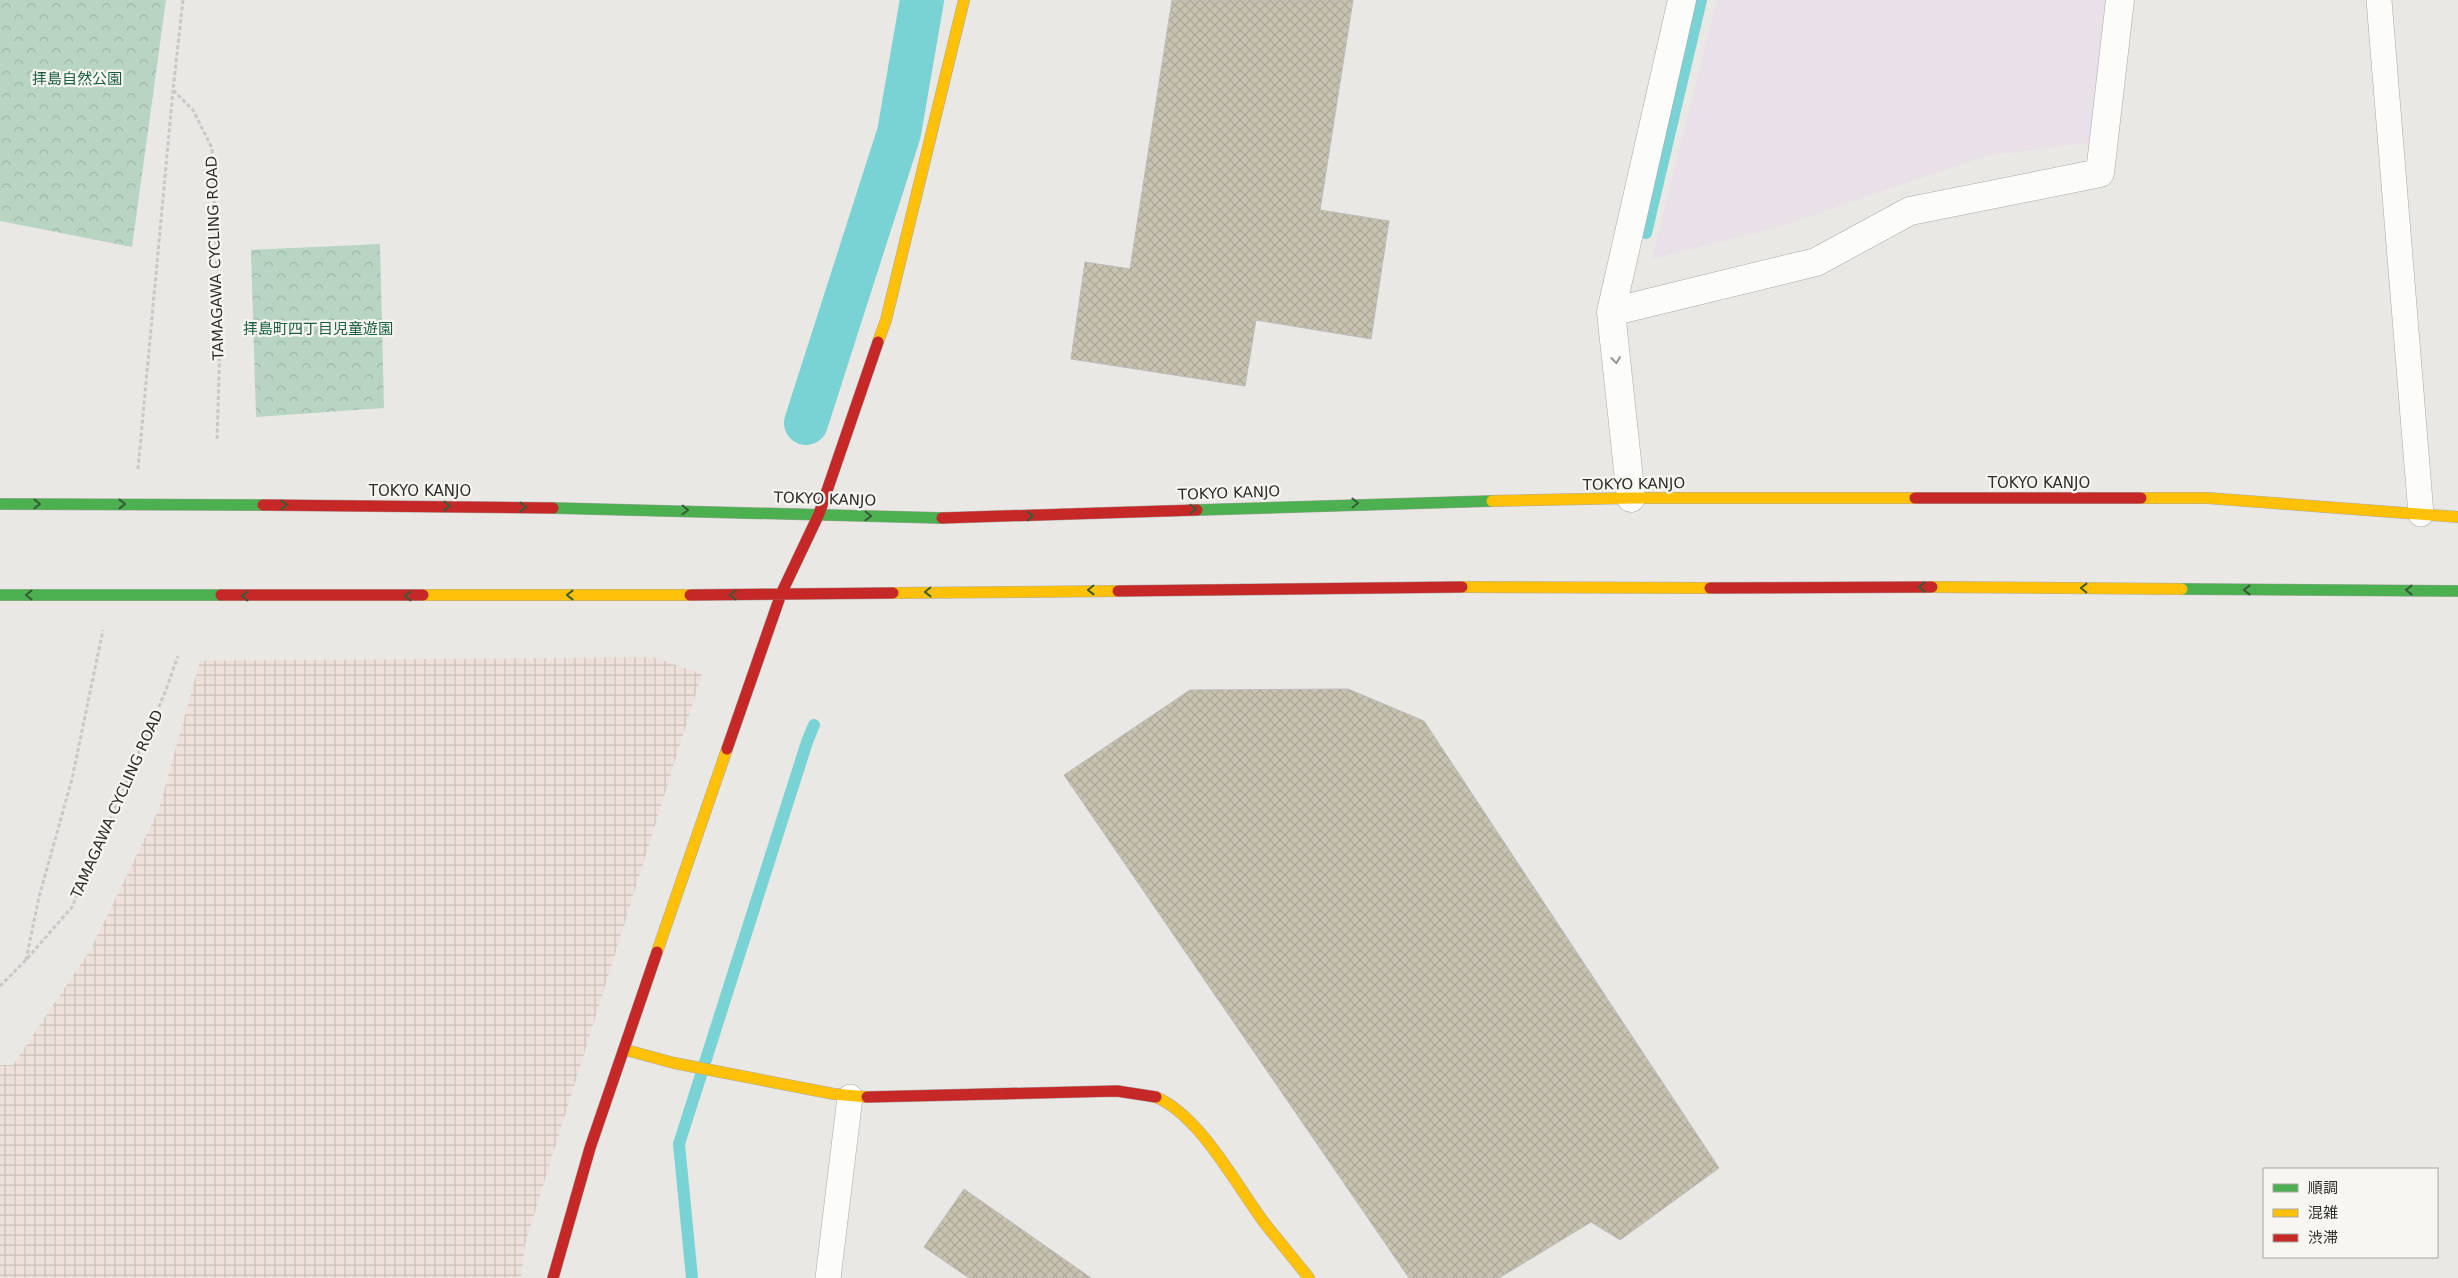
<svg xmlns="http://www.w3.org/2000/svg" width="2458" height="1278" viewBox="0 0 2458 1278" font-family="'DejaVu Sans','Noto Sans JP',sans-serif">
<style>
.industrial{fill:url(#industrial-grid)}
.education{fill:#e9e0e8}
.forest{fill:url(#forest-crowns)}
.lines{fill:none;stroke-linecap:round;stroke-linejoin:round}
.stream{stroke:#79d2d3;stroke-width:12}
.canal{stroke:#79d2d3;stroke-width:44}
.building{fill:url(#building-cross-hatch);stroke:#bcbbb9}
.lane-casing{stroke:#a9a8a6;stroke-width:26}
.street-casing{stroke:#a9a8a6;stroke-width:29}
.fast-casing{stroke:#a9a8a6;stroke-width:12}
.slow-casing{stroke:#a9a8a6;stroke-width:12}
.jam-casing{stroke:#a9a8a6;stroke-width:12}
.path{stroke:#c8c8c7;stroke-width:3;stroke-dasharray:4 2.5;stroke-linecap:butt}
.lane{stroke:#fcfcfb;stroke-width:25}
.street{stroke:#fcfcfb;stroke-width:28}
.fast{stroke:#4caf50;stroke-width:11}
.slow{stroke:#ffc107;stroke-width:11}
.jam{stroke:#c62828;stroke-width:11}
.oneway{stroke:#959594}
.oneway2{stroke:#385b39}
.labels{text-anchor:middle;stroke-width:4.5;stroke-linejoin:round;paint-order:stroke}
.park-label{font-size:15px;fill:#195e41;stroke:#f8f6f1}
.street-label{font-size:15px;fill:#2e2e2c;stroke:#f8f6f1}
</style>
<defs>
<pattern id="industrial-grid" width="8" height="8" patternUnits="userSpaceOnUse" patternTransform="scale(1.25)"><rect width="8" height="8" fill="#eee0da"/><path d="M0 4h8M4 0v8" fill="none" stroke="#ccc0bb"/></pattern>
<pattern id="forest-crowns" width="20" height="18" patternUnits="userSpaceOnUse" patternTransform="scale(1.25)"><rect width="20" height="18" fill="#b8d4c3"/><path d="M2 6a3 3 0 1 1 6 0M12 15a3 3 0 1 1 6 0" fill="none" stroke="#9eb6a8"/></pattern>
<pattern id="building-cross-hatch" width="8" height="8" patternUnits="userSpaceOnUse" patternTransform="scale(1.25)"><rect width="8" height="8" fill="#c8c2b0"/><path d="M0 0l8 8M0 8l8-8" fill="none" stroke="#aca798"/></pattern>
</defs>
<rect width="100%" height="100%" fill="#e9e8e5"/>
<path class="industrial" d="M653,657L702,674L525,1244L521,1278H0V1065H13L91,949L159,809L200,661Z"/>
<path class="education" d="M1717,0H2124L2103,141L1985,156L1779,227L1652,259Z"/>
<path class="forest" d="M0,0H166L132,247L0,221Z
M380,244L384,408L256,417L251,250Z"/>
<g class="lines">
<path class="stream" d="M1646,233L1701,0
M692,1278L679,1144L807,742L814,725"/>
<path class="canal" d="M806,423L899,133L922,0"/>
</g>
<path class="building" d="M1172,0H1353L1320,210L1389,221L1371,339L1256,320L1245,386L1071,359L1085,262L1130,269Z
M1348,689L1424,721L1719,1168L1620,1240L1591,1222L1499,1278H1409L1064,775L1190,690Z
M964,1189L1091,1278H969L924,1247Z"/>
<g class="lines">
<g class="lane-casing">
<path id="lane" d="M2379,0L2421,514
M828,1278L850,1097"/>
</g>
<g class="street-casing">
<path id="street" d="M1611,312L1816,262L1910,211L2100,173L2120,0
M1631,498L1611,312L1682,0"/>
</g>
<g class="fast-casing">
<path id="fast" d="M0,504L263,505
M553,508L942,518
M1197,510L1492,501
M2182,589L2458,591
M0,595H221"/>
</g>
<g class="slow-casing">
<path id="slow" d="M878,342L886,320L964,0
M2141,498H2207L2458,517
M1492,501L1631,498H1915
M1462,587L1710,588
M1932,587L2182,589
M893,593L1118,591
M423,595H690
M657,952L727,749
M626,1050L674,1063L834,1094L867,1097
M1156,1097C1200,1116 1235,1183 1263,1221C1278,1240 1294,1259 1309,1278"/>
</g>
<g class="jam-casing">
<path id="jam" d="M1915,498H2141
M263,505L553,508
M942,518L1197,510
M1710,588L1932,587
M1118,591L1462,587
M221,595H423
M690,595L893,593
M727,749L781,594L819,514L878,342
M867,1097L1117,1091L1156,1097
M553,1278L590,1148L657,952"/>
</g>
<path class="path" d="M183,0L173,90L193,110L212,148L220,342L217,440
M138,469L173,90
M26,960L39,897L72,779L103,630
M0,986L25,961L72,907L166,690L178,656"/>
<use href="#lane" class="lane"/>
<use href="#street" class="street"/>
<use href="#fast" class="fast"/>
<use href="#slow" class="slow"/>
<use href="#jam" class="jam"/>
</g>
<defs><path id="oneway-chevron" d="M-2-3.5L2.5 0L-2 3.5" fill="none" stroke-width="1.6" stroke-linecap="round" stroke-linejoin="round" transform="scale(1.25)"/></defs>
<use class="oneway" href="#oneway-chevron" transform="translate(1616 360) rotate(84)"/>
<g class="oneway2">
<use href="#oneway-chevron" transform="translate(1355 503) rotate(-1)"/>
<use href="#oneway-chevron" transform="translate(37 504)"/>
<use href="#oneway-chevron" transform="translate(122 504)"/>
<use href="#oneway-chevron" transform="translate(284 505)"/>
<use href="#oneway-chevron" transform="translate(447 506)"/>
<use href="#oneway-chevron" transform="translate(523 507) rotate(1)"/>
<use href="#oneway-chevron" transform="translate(1193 509) rotate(-2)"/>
<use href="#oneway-chevron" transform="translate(685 510) rotate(2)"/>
<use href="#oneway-chevron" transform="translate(868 516) rotate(2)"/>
<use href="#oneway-chevron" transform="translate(1030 516) rotate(-2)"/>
<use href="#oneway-chevron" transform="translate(1922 587) rotate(179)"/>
<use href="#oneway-chevron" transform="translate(2084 588) rotate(-179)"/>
<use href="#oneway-chevron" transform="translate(1091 590) rotate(179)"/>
<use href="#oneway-chevron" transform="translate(2247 590) rotate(-180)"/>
<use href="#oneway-chevron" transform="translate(2409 590) rotate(-180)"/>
<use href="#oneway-chevron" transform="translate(928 592) rotate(179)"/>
<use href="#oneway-chevron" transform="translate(29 595) rotate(180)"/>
<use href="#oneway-chevron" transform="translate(570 595) rotate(180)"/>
<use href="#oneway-chevron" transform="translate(733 595) rotate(179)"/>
<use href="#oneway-chevron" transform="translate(245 596) rotate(-179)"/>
<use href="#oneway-chevron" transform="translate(408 596) rotate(180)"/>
</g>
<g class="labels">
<g class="park-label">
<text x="77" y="84">拝島自然公園</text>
<text x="318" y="334">拝島町四丁目児童遊園</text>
</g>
<g class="street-label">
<text transform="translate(215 258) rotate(-92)" y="5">TAMAGAWA CYCLING ROAD</text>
<text x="2039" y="488">TOKYO KANJO</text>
<text transform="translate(1634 484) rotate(-1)" y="5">TOKYO KANJO</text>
<text x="420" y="496">TOKYO KANJO</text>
<text transform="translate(1229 493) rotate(-2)" y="5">TOKYO KANJO</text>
<text transform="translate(825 499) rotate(2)" y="5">TOKYO KANJO</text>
<text transform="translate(117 804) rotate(-66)" y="5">TAMAGAWA CYCLING ROAD</text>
</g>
</g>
<rect x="2263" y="1168" width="175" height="90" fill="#f8f6f1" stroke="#a7a6a2"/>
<rect x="2273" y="1184" width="25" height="8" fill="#4caf50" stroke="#a7a6a2"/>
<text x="2308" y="1193" font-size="15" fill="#2e2e2c">順調</text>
<rect x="2273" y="1209" width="25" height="8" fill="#ffc107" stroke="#a7a6a2"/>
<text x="2308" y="1218" font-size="15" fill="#2e2e2c">混雑</text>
<rect x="2273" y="1234" width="25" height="8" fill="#c62828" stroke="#a7a6a2"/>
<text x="2308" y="1243" font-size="15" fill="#2e2e2c">渋滞</text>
</svg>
